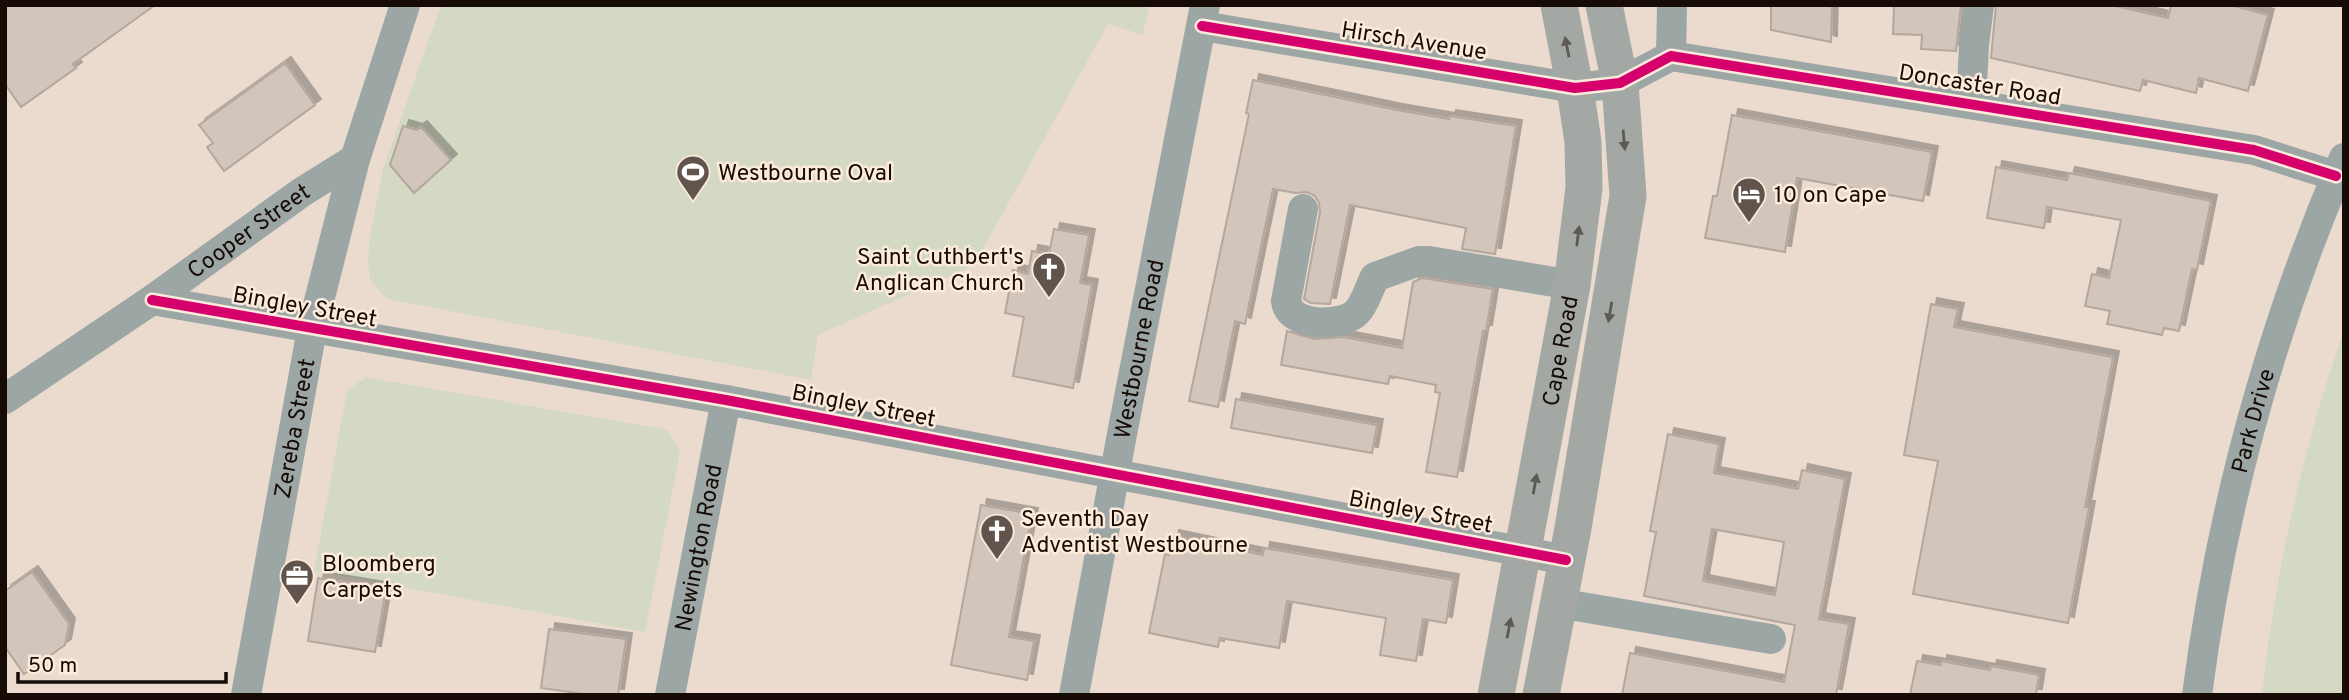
<svg xmlns="http://www.w3.org/2000/svg" width="2349" height="700" viewBox="0 0 2349 700" font-family="Overpass,sans-serif">
<style>
.green{fill:#d4d9c3}
.building{fill:#d2c5bb;stroke:#b3a79e;stroke-width:2;fill-rule:evenodd;filter:url(#shadow)}
.lines{fill:none;stroke-linecap:round;stroke-linejoin:round}
.minor{stroke:#9ca6a5;stroke-width:30}
.major{stroke:#a4a8a4;stroke-width:37}
.cycleway-casing{stroke:#fceadb;stroke-width:15}
.cycleway{stroke:#d6006c;stroke-width:10}
.oneway{fill:#5d5a54}
.labels{text-anchor:middle;stroke-width:5;stroke-linejoin:round;paint-order:stroke}
.street-label{font-size:23px;fill:#160c05;stroke:#fceadb}
.poi-label{font-size:23px;fill:#160c05;stroke:#fceadb;text-anchor:start}
</style>
<defs>
<filter id="shadow"><feDropShadow dx="6" dy="-6" stdDeviation="0" flood-color="#0004"/></filter>
</defs>
<rect width="100%" height="100%" fill="#ebdbcf"/>
<path class="green" d="M441,5H1149L1143,35L1108,24L974,265L818,335L811,380L387,299L370,280L368,260L370,235L383,169Z
M2344,330V695H2262C2275,572 2303,447 2344,330Z
M366,377L668,430L680,452L645,632L314,571L347,391Z"/>
<path class="building" d="M5,5H155L73,64L76,68L21,107L5,84Z
M1771,5H1832L1831,42L1771,30Z
M1894,5H1961L1956,51L1921,49L1922,35L1893,34Z
M1996,5H2111L2168,18L2171,5H2231L2268,15L2248,91L2199,78L2196,93L2143,80L2140,91L1991,58Z
M285,63L315,105L224,171L207,147L213,143L199,125Z
M1253,80L1397,110L1449,119L1450,116L1516,126L1495,254L1462,249L1466,228L1350,205L1330,304L1311,303L1304,299L1320,212L1319,203L1315,196L1307,192L1296,193L1273,189L1245,324L1235,321L1218,407L1189,401L1249,114L1246,113Z
M1732,115L1932,152L1923,201L1797,178L1785,252L1705,238L1713,196H1717Z
M403,126L417,130L421,127L451,160L414,193L390,165Z
M1996,167L2067,180L2069,173L2211,201L2197,270L2192,269L2179,331L2164,328L2162,335L2107,324L2110,311L2085,306L2092,274L2109,278L2121,220L2047,207L2044,228L1987,218Z
M1054,229L1089,235L1080,283L1092,285L1073,388L1013,376L1024,317L1005,313L1013,270L1028,274L1032,251L1049,254Z
M1422,278L1493,289L1486,331H1483L1457,477L1426,472L1440,393L1435,392L1436,385L1390,376L1388,384L1281,365L1287,331L1314,339L1344,337L1402,348L1413,282Z
M1931,304L1958,309L1954,327L2113,357L2085,507H2089L2068,623L1913,594L1938,461L1904,455Z
M1236,399L1377,425L1372,453L1231,428Z
M1668,434L1719,444L1714,473L1798,489L1802,470L1845,479L1819,619L1849,624L1836,695H1622L1630,653L1784,682L1795,625L1644,596L1656,532L1650,531ZM1712,529L1784,542L1775,595L1703,581Z
M981,505L1032,514L1009,637L1034,641L1027,680L951,665Z
M1173,536L1263,555L1264,548L1453,580L1446,623L1423,619L1416,661L1380,655L1386,618L1287,601L1279,648L1220,638L1218,647L1149,633L1165,554L1169,555Z
M32,572L69,624L65,645L24,674L5,647V591Z
M318,578L386,589L375,652L308,641Z
M549,629L626,639L618,695H591L541,688Z
M1917,661L1941,665V661L1990,670L1991,666L2039,675L2036,695H1910Z"/>
<g class="lines">
<g class="minor">
<path d="M1202,26L1575,88L1620,83L1671,56L2254,150L2336,176"/>
<path d="M1671,56L1672,5"/>
<path d="M1971,104L1974,45L1979,5"/>
<path d="M1303,209L1286,301C1289,327 1341,328 1357,312C1365,304 1369,288 1375,277L1419,261H1429L1572,285"/>
<path d="M152,300L726,400L1566,560"/>
<path id="s1" d="M5,399L152,300L302,192L355,159"/>
<path d="M1558,603L1771,639"/>
<path id="s2" d="M246,695L312,329L355,159L405,5"/>
<path id="s3" d="M670,695L726,400"/>
<path id="s4" d="M1074,695L1122,434L1205,5"/>
<path id="s5" d="M2197,695C2221,510 2270,330 2344,158"/>
</g>
<g class="major">
<path id="s6" d="M1496,695L1572,285L1584,188L1583,142L1575,88L1559,5"/>
<path d="M1541,695L1573,528L1628,196L1620,83L1604,5"/>
</g>
<g class="cycleway-casing">
<path id="cycleway" d="M1202,26L1575,88L1620,83L1671,56L2254,150L2336,176
M152,300L726,400L1566,560"/>
</g>
<use href="#cycleway" class="cycleway"/>
</g>
<defs><path id="oneway-solid" d="M-6-.8H1V-3.2L6.5 0L1 3.2V.8H-6Z" transform="scale(1.75)"/></defs>
<g class="oneway">
<use href="#oneway-solid" transform="translate(1567 47) rotate(-101)"/>
<use href="#oneway-solid" transform="translate(1624 140) rotate(85)"/>
<use href="#oneway-solid" transform="translate(1578 236) rotate(-83)"/>
<use href="#oneway-solid" transform="translate(1610 312) rotate(100)"/>
<use href="#oneway-solid" transform="translate(1535 484) rotate(-80)"/>
<use href="#oneway-solid" transform="translate(1509 628) rotate(-79)"/>
</g>
<defs>
<g id="stadium-pin" transform="scale(1.75)"><path d="M0 17L-7.5 6A9.5 9.5 0 1 1 7.5 6Z" fill="#61544c" stroke="#fceadb"/><path d="M0-5a6.5 5 0 1 0 0 10a6.5 5 0 1 0 0-10ZM-3.5-1.8h7v3.6h-7Z" fill="#fff"/></g>
<g id="hotel-pin" transform="scale(1.75)"><path d="M0 17L-7.5 6A9.5 9.5 0 1 1 7.5 6Z" fill="#61544c" stroke="#fceadb"/><path d="M-6-4.5h1.5V1H6V5H4.5V3h-9V5H-6ZM-4 0a1.8 1.8 0 1 1 3.6 0ZM.5 0V-2.5h3Q6-2.5 6 0Z" fill="#fff"/></g>
<g id="church-pin" transform="scale(1.75)"><path d="M0 17L-7.5 6A9.5 9.5 0 1 1 7.5 6Z" fill="#61544c" stroke="#fceadb"/><path d="M-1.2-6h2.4v3.5h3.3v2.4h-3.3V6h-2.4V-.1h-3.3v-2.4h3.3Z" fill="#fff"/></g>
<g id="office-pin" transform="scale(1.75)"><path d="M0 17L-7.5 6A9.5 9.5 0 1 1 7.5 6Z" fill="#61544c" stroke="#fceadb"/><path d="M-6-3h4V-5.5h4V-3h4V5H-6ZM-1-4.5V-3h2v-1.5ZM-6 0V1H6V0Z" fill="#fff"/></g>
</defs>
<g fill-rule="evenodd">
<use href="#stadium-pin" x="693" y="172"/>
<use href="#hotel-pin" x="1749" y="194"/>
<use href="#church-pin" x="1049" y="269"/>
<use href="#church-pin" x="997" y="531"/>
<use href="#office-pin" x="297" y="576"/>
</g>
<g class="labels">
<g class="street-label">
<text transform="translate(1414 40) rotate(9)" y="8">Hirsch Avenue</text>
<text transform="translate(1980 84) rotate(9)" y="8">Doncaster Road</text>
<text dy="8" stroke="none"><textPath href="#s1" startOffset="296">Cooper Street</textPath></text>
<text transform="translate(305 306) rotate(10)" y="8">Bingley Street</text>
<text dy="8" stroke="none"><textPath href="#s4" startOffset="352">Westbourne Road</textPath></text>
<text dy="8" stroke="none"><textPath href="#s6" startOffset="350">Cape Road</textPath></text>
<text transform="translate(864 405) rotate(11)" y="8">Bingley Street</text>
<text dy="8" stroke="none"><textPath href="#s5" startOffset="280">Park Drive</textPath></text>
<text dy="8" stroke="none"><textPath href="#s2" startOffset="271">Zereba Street</textPath></text>
<text transform="translate(1421 511) rotate(11)" y="8">Bingley Street</text>
<text dy="8" stroke="none"><textPath href="#s3" startOffset="150">Newington Road</textPath></text>
</g>
<g class="poi-label">
<text x="718" y="180">Westbourne Oval</text>
<text x="1774" y="202">10 on Cape</text>
<text x="1024" y="264" text-anchor="end">Saint Cuthbert's<tspan x="1024" dy="26">Anglican Church</tspan></text>
<text x="1021" y="526">Seventh Day<tspan x="1021" dy="26">Adventist Westbourne</tspan></text>
<text x="322" y="571">Bloomberg<tspan x="322" dy="26">Carpets</tspan></text>
</g>
</g>
<rect width="2349" height="700" fill="none" stroke="#160c05" stroke-width="14"/>
<path d="M18 672v10h208v-10" fill="none" stroke="#160c05" stroke-width="3.5"/>
<text x="28" y="672" font-size="21" fill="#160c05" stroke="#fceadb" stroke-width="5" paint-order="stroke">50 m</text>
</svg>
